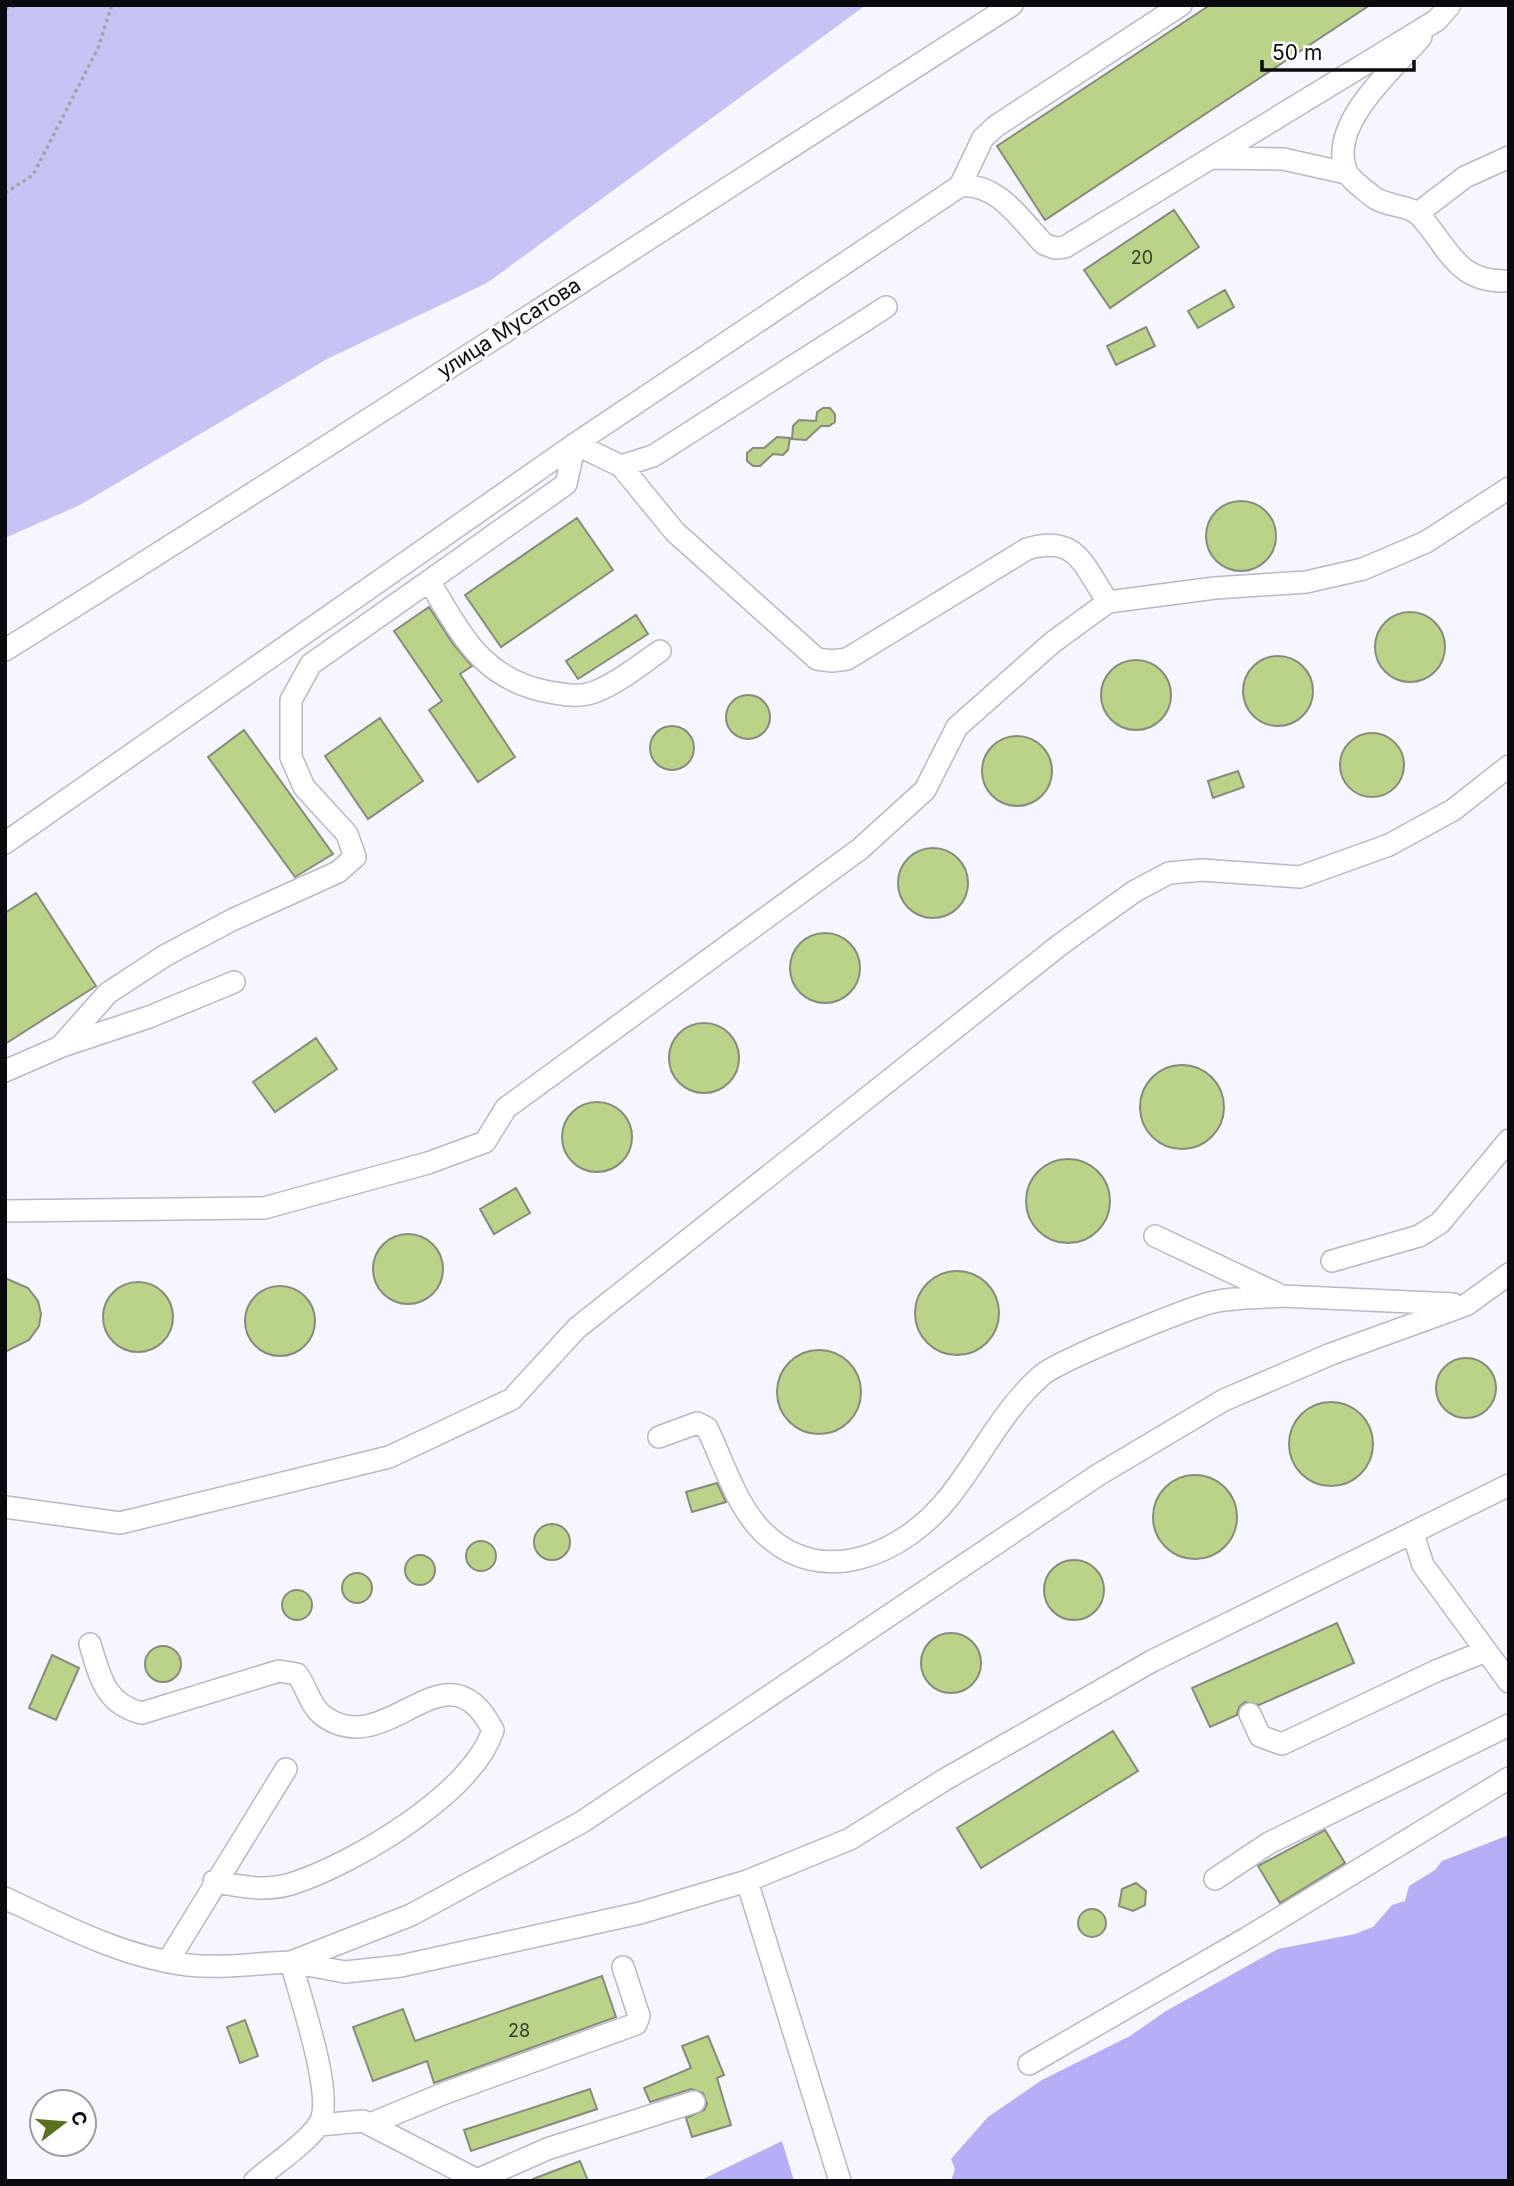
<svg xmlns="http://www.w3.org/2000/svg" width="1514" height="2186" viewBox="0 0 1514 2186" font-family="Inter,sans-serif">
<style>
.green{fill:#c6c4f4}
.water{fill:#b4aff7}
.building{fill:#bbd388;stroke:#878b7e;stroke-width:2}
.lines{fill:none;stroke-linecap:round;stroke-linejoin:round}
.minor-casing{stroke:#b9b9c6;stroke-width:24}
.path{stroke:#a4a4ab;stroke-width:3.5;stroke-dasharray:3.5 3.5;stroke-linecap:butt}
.minor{stroke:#fff;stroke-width:21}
.labels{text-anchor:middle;stroke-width:5;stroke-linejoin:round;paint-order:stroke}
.number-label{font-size:18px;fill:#373d2d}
.street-label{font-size:21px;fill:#0b0b0f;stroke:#fff}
</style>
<rect width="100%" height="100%" fill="#f6f6ff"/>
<path class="green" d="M5,5H866L487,283L327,359L80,505L5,538Z"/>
<path class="water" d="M1509,1835V2181H951L955,2169L951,2159L988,2117L1042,2080L1130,2036L1166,2011L1278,1949L1355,1934L1373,1927L1392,1905L1405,1901L1409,1886L1435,1870L1442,1861Z
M782,2141L794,2181H699Z"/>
<path class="building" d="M1210,5H1370L1045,220L997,146Z
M1174,210L1199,247L1110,308L1084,270Z
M1225,290L1234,307L1198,328L1188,311Z
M1146,327L1155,346L1116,365L1107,346Z
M823,408H830L835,414V422L829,426H821L806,440L792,439L793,426L799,420L816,421L817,412Z
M777,437L790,438L788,450L783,455L773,454L760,466H753L747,461V453L753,448H764Z
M1206 536a35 35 0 1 1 70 0a35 35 0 1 1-70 0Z
M577,518L613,570L501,647L465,595Z
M429,607L453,644L472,666L460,674L515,757L478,782L429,710L442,701L394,631Z
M1375 647a35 35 0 1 1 70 0a35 35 0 1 1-70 0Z
M636,615L648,634L578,679L566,661Z
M1243 691a35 35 0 1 1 70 0a35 35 0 1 1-70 0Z
M1101 695a35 35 0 1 1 70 0a35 35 0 1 1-70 0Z
M726 717a22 22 0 1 1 44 0a22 22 0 1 1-44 0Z
M380,718L423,781L368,819L325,756Z
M650 748a22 22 0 1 1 44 0a22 22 0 1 1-44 0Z
M244,730L333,854L295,877L208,757Z
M1340 765a32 32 0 1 1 64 0a32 32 0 1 1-64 0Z
M982 771a35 35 0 1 1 70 0a35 35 0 1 1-70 0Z
M1238,771L1244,787L1213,798L1208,781Z
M898 883a35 35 0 1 1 70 0a35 35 0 1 1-70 0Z
M36,893L96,986L5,1044V913Z
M790 968a35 35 0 1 1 70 0a35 35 0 1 1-70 0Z
M669 1058a35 35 0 1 1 70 0a35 35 0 1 1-70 0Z
M316,1038L337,1069L275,1112L253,1082Z
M1140 1107a42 42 0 1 1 84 0a42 42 0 1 1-84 0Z
M562 1137a35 35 0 1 1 70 0a35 35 0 1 1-70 0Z
M1026 1201a42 42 0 1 1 84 0a42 42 0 1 1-84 0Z
M516,1188L530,1213L494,1234L480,1209Z
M373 1269a35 35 0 1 1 70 0a35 35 0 1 1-70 0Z
M915 1313a42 42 0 1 1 84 0a42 42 0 1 1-84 0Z
M5,1278L28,1288L38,1301L41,1314L39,1326L29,1340L5,1352Z
M103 1317a35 35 0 1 1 70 0a35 35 0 1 1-70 0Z
M245 1321a35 35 0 1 1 70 0a35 35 0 1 1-70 0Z
M777 1392a42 42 0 1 1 84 0a42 42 0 1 1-84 0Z
M1436 1388a30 30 0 1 1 60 0a30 30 0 1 1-60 0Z
M1289 1444a42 42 0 1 1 84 0a42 42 0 1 1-84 0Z
M1153 1517a42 42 0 1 1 84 0a42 42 0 1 1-84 0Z
M717,1483L726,1502L692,1512L686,1492Z
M534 1542a18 18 0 1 1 36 0a18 18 0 1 1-36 0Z
M466 1556a15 15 0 1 1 30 0a15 15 0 1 1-30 0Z
M405 1570a15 15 0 1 1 30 0a15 15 0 1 1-30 0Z
M1044 1590a30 30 0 1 1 60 0a30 30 0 1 1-60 0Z
M342 1588a15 15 0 1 1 30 0a15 15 0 1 1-30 0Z
M282 1605a15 15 0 1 1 30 0a15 15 0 1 1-30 0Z
M1337,1623L1354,1663L1259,1705L1245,1702L1239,1707L1237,1715L1210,1727L1192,1688Z
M921 1663a30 30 0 1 1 60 0a30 30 0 1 1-60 0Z
M145 1664a18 18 0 1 1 36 0a18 18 0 1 1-36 0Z
M52,1655L79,1668L56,1720L29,1708Z
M1113,1731L1138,1771L981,1868L957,1828Z
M1325,1830L1345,1863L1280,1903L1258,1866Z
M1136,1883L1146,1891L1145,1905L1133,1911L1119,1906L1122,1889Z
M1078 1923a14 14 0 1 1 28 0a14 14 0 1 1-28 0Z
M602,1976L616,2017L434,2083L427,2061L373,2081L353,2027L403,2009L415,2041Z
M245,2020L258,2056L240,2063L227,2027Z
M708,2036L724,2075L717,2078L731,2125L692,2137L686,2118L704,2110L707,2104L703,2093L691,2089L650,2102L644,2088L691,2068L682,2046Z
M590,2089L597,2109L471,2151L464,2130Z
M580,2161L588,2181H533V2179Z"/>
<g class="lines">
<g class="minor-casing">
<path id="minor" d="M1421,37C1394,68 1328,124 1346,170C1349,179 1364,189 1372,196C1385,207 1409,204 1420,216C1450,249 1456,283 1509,281
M1213,158L1283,159L1346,173
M960,186L983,138L996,126L1181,5
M1418,213L1465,177L1509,157
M621,466L675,532L817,659L832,661L847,659L1027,549C1077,534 1083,565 1108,602
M5,650C343,439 676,220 1012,5
M660,651C640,665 619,682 597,691C580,698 566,695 549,692C481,679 462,635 429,581L566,484L575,444L621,466L653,456L886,307
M5,843L575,444L960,186C997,182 1020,219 1044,244L1055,248L1065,247L1437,20L1450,5
M62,1046L149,1017L234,982
M5,1071L60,1047L108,993L166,955L232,920L338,872L355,857L347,834L304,787L291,757V700L311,664L429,581
M5,1211L264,1208L428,1163L485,1142L506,1108L860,849L925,790L957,727L1053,642L1108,602L1215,588L1306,582L1363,569L1426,542L1509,488
M1155,1236L1282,1296L1453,1304
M1332,1261L1419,1236L1440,1223L1509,1140
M1509,1274L1466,1305L1331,1354L1224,1400L1098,1475L582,1822L411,1915L291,1962L345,1972L401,1966L640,1913L747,1881L850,1839L944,1780L1152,1661L1509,1485
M659,1437L697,1423L707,1428C723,1461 736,1505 762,1531C821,1591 904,1554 949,1497C981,1457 1003,1409 1042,1375C1060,1360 1194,1305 1218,1301C1239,1297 1261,1298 1282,1296
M5,1507L120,1523L389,1457L512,1399L577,1328L1061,944L1135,891L1169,873L1202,870L1300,877L1389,845L1453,810L1509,766
M1413,1534L1423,1565L1509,1682
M90,1644C100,1677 105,1704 142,1713L279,1671L297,1674C307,1687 309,1704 322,1715C388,1765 445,1636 493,1730C473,1793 355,1863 294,1883C268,1892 240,1887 214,1881
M1250,1714L1260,1736L1282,1744L1436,1671L1486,1651
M1215,1879L1269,1843L1509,1725
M747,1881L840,2181
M5,1898C64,1926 123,1957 188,1965C221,1969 258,1963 291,1962C299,1994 336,2099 319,2124C307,2143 273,2165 255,2181
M168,1961L286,1769
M1029,2064L1247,1938L1509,1778
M370,2124L445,2093L636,2024L639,2016L623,1967
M319,2125L363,2121L477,2180L547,2149L694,2102"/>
</g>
<path class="path" d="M5,9L16,5
M5,193L33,175L98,48L112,5"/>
<use href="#minor" class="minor"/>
</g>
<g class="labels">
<g class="number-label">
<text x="1142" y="264">20</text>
<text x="519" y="2037">28</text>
</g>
<g class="street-label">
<text transform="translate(509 328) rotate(-33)" y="7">улица Мусатова</text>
</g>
</g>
<rect width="1514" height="2186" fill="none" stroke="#0b0b0f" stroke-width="14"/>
<g transform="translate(63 2123) rotate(74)"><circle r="33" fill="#ffffff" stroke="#9d9d9f" stroke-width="2"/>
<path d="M0-5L12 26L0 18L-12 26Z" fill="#5b701f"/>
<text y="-10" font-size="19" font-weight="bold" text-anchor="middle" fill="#0b0b0f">С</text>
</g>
<path d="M1262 60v10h152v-10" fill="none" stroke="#0b0b0f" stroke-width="3.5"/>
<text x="1272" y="60" font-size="21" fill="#0b0b0f" stroke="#ffffff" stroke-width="5" paint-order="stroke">50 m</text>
</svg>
